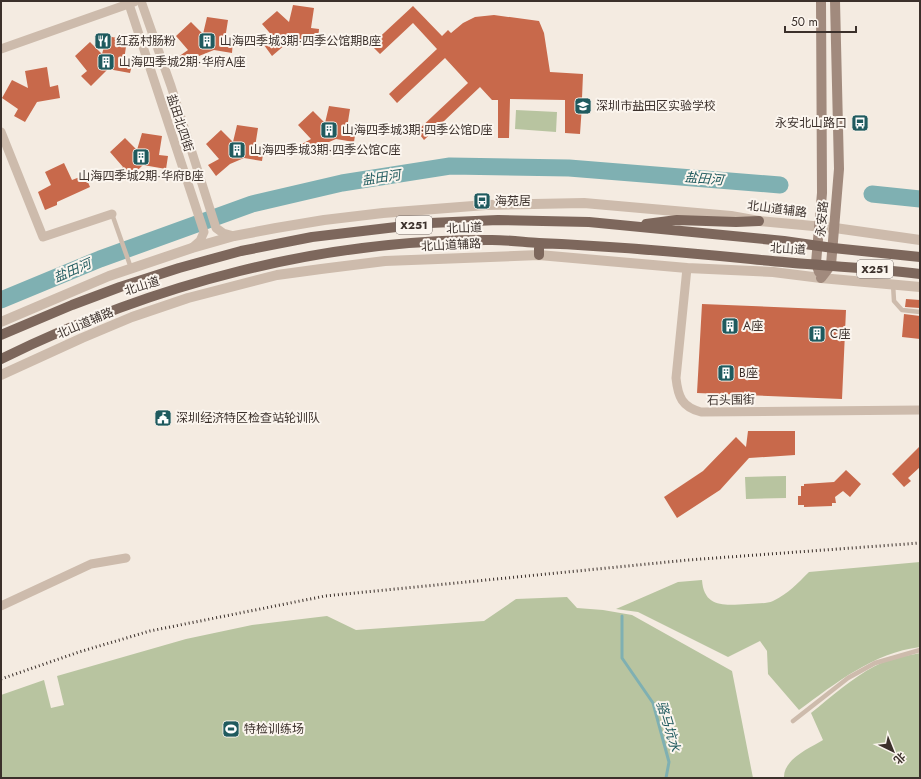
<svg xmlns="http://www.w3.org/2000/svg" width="921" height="779" viewBox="0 0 921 779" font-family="Jost,'Noto Sans SC',sans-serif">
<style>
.green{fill:#b8c4a0}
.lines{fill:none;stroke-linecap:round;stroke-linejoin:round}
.stream{stroke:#7fb0b2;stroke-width:3}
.river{stroke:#7fb0b2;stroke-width:17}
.building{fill:#c8694b}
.service{stroke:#cdbbac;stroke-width:4.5}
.minor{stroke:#cdbbac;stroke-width:9}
.tertiary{stroke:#cdbbac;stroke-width:10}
.secondary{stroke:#a18a7d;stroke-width:10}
.primary{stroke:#7d675c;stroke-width:10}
.rail{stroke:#3b302b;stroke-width:3;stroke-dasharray:1 3;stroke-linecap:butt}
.labels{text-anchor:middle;stroke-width:4;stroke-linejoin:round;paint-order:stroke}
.shield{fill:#fbf5ee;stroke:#756b66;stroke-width:1}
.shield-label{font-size:11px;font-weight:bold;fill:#3b302b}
.poi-label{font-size:12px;fill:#3b302b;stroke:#fbf5ee;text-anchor:start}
.street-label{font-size:12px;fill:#3b302b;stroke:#fbf5ee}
.water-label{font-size:13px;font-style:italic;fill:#1f5a5e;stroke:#fbf5ee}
</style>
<rect width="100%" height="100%" fill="#f4ebe1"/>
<path class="green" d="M516,110L557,112L556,132L515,129Z
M786,476V498L746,499L745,477Z
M920,562V647C873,653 836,683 799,710L768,674L767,651L760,641L728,657L638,612L616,609L678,582L702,580C704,609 726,605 748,604C756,603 766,604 773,601C789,593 797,584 809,572Z
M567,597L577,608L603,610L632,615L732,671L753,778H1V695L44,680L51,708L64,705L57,676L186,639L252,625L327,616L356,630L484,621L516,599Z
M920,653V778H784C783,759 810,748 823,740L811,713C831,697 852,678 875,666C889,659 905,656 920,653Z"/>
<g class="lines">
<path class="stream" d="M622,616V658L653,703L669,762L666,778"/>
<path class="river" d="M872,194L920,199
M1,300L100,259L252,204L342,183L450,166L569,168L780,185"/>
</g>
<path class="building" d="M293,5L314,8L311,28L319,29L318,42L300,39L286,44L272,56L264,45L275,39L262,24L277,11L289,22Z
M413,6L442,36L448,30L451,33L463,23L475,17L494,15L539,21L544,33L550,72L583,74L582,98H587L586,105H582L580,134L565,133V100L510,99L509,138H498V100H492L480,87L424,140L417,131L468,83L445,58L397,103L389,94L437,49L413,23L380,54L371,45Z
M207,17L228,20L225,39L233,40L232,53L214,50L199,56L186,68L178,57L188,50L176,36L191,22L203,34Z
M107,36L127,40L124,60L133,61L130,73L108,69L91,86L81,76L87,71L75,56L90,42L102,54Z
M47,67L50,87L58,85L60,98L37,102L25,122L14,116L18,109L2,98L12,80L28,88L25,71Z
M329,106L350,109L347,128L356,129L354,142L336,139L322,145L308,156L300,145L311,139L298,125L313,111L325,123Z
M237,125L258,128L255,147L264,148L262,161L244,158L230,164L216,176L208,165L219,159L206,144L221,130L233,142Z
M142,133L162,136L159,155L168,156L166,169L143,165L126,181L117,172L123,167L110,152L125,138L137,150Z
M64,163L72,180L85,175L90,187L57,202V205L45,210L38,192L51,185L45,172Z
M906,299L920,300V308L905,307Z
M702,304L846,310L842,399L697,393Z
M904,314L920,316V339L902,337Z
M748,431H795V455L749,458L720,490L677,518L664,497L703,471L736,437L746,447Z
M920,446V467L908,478L911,481L904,487L892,474Z
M846,470L861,484L850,497L843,491L835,497L836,503H832V506L804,507V505H798V496H801V486H804V484L834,482Z"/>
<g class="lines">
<path class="service" d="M112,214L131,268
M893,284L894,301L902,310L920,312
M793,721L848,678L875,663L920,650"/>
<path class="minor" d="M128,1L204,232L200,241L192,248
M141,1L171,86L216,228L223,233L234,236
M1,49L134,2
M1,132L43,237L112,214
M687,268L676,378C678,397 682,407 701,412L920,410
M1,606L91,564L126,558"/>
<path class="tertiary" d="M1,322L109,276L192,248L234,236L276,228L324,220L383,213L486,205L584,203L731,216L759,221L835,228L920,240
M1,375L82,338L132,317L188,298L277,275L321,269L385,261L539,255L687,268L773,272L821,278L920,287"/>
<path class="secondary" d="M819,272L816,263L822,193L821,1
M821,278L831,265L839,169L835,1"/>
<path class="primary" d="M646,224L677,220L736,222L759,221
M539,255V243
M1,335L72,305L120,287L179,268L241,251L312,237L430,223L498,220L589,222L784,241L833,248L920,257
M1,359C153,284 322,239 492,240C508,240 523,242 539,243C610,246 680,252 751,259C807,265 864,267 920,274"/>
<path class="rail" d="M1,679L79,652L150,631L325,596L688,560L920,543"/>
</g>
<defs>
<g id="restaurant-square" transform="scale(0.9)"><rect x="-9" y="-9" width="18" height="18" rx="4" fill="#1f5a5e" stroke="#fbf5ee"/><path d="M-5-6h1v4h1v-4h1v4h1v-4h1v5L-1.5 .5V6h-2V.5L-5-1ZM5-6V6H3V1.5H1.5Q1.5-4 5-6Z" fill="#fff"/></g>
<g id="building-square" transform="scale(0.9)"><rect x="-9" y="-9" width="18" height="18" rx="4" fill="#1f5a5e" stroke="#fbf5ee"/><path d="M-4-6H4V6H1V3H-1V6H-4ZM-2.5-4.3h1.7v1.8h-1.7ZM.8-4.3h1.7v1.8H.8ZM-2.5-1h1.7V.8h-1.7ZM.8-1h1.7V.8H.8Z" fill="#fff"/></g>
<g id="school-square" transform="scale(0.9)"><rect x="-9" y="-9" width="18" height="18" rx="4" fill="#1f5a5e" stroke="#fbf5ee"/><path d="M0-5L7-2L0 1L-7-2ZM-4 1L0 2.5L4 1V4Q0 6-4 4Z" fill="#fff"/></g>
<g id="bus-square" transform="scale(0.9)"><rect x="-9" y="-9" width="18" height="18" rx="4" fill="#1f5a5e" stroke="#fbf5ee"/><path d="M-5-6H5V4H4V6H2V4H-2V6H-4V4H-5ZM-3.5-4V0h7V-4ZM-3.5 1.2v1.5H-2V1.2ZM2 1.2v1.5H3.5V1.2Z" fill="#fff"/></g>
<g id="civic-square" transform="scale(0.9)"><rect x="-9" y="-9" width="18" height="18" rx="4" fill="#1f5a5e" stroke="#fbf5ee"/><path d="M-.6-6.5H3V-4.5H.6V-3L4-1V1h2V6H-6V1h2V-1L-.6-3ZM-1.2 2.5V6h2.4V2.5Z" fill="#fff"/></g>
<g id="stadium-square" transform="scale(0.9)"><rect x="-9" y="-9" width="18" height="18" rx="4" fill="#1f5a5e" stroke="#fbf5ee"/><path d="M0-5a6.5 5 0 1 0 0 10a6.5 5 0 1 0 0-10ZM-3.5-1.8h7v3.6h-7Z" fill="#fff"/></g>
</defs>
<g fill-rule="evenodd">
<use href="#restaurant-square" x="103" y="41"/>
<use href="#building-square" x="207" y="41"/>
<use href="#building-square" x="106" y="62"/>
<use href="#school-square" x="583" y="106"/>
<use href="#bus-square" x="860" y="123"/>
<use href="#building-square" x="329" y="130"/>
<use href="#building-square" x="237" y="150"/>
<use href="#building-square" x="141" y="157"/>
<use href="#bus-square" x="482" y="201"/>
<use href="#building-square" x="730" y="326"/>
<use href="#building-square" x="817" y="334"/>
<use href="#building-square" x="726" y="373"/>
<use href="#civic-square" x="163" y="418"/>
<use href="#stadium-square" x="231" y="729"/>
</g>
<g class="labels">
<g class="shield">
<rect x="396" y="216" width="36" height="18" rx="3"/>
<rect x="857" y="260" width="36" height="18" rx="3"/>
</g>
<g class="shield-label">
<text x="414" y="229">X251</text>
<text x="875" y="273">X251</text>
</g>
<g class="poi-label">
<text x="116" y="45">红荔村肠粉</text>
<text x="220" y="45">山海四季城3期·四季公馆期B座</text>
<text x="119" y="66">山海四季城2期·华府A座</text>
<text x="596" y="110">深圳市盐田区实验学校</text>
<text x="847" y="127" text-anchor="end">永安北山路口</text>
<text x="342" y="134">山海四季城3期·四季公馆D座</text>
<text x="250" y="154">山海四季城3期·四季公馆C座</text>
<text x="141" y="180" text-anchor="middle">山海四季城2期·华府B座</text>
<text x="495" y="205">海苑居</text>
<text x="743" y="330">A座</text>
<text x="830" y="338">C座</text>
<text x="739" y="377">B座</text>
<text x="176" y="422">深圳经济特区检查站轮训队</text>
<text x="244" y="733">特检训练场</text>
</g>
<g class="street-label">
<text transform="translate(180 123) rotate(72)" y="4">盐田北四街</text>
<text transform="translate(777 209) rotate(7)" y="4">北山道辅路</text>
<text transform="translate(822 219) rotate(-85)" y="4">永安路</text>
<text transform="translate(464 228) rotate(-2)" y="4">北山道</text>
<text transform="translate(451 245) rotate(-3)" y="4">北山道辅路</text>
<text transform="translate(788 249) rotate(3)" y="4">北山道</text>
<text transform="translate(142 286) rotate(-18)" y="4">北山道</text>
<text transform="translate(85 323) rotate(-23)" y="4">北山道辅路</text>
<text transform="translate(731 400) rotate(-1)" y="4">石头围街</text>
</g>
<g class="water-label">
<text transform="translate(381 177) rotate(-9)" y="5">盐田河</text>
<text transform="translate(704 178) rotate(5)" y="5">盐田河</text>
<text transform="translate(72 270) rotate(-23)" y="5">盐田河</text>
<text transform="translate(669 726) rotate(73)" y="5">骆马坑水</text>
</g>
</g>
<rect width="921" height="779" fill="none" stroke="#3b302b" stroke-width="4"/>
<g transform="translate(893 751) rotate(137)" stroke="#fbf5ee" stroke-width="3" paint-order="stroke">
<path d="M0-3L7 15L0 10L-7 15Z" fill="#3b302b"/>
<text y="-6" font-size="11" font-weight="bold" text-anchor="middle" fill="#3b302b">北</text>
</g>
<path d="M785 26v6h71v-6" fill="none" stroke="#3b302b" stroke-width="2"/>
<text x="791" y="26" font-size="12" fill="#3b302b" stroke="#fbf5ee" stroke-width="3" paint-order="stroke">50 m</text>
</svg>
